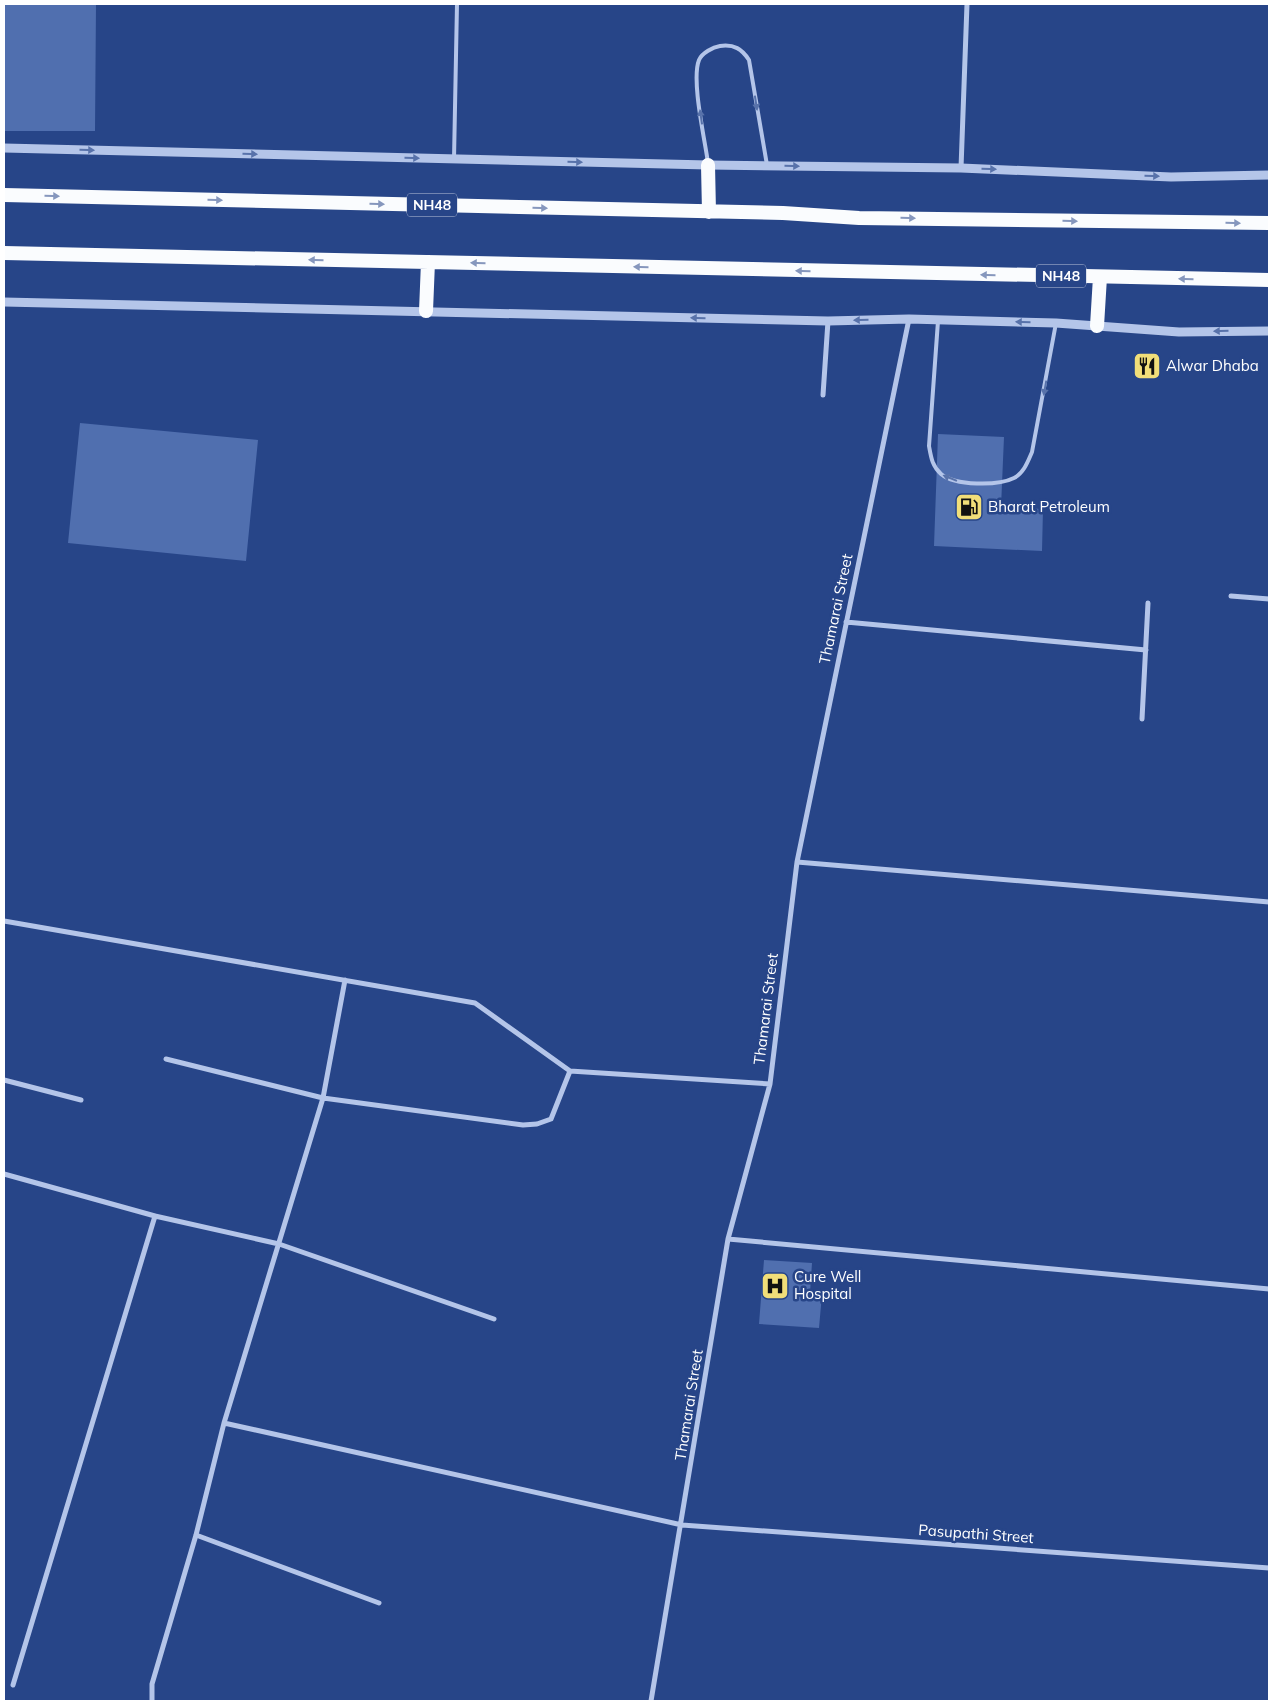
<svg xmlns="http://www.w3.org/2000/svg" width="1273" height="1705" viewBox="0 0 1273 1705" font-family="Mulish,sans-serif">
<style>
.building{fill:#506faf}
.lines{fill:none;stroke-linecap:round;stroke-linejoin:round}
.service{stroke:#b4c5e9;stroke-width:4}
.minor{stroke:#b4c5e9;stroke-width:5}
.tertiary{stroke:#b4c5e9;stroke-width:9}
.trunk{stroke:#fafcfe;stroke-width:14}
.oneway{fill:#5872aa}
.oneway2{fill:#8697bd}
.labels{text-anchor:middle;stroke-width:5;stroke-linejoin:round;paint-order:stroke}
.shield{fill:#274588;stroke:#bec7db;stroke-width:1}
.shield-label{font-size:14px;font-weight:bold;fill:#fff}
.poi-label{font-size:15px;fill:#fff;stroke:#274588;text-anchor:start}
.street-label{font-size:15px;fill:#fff;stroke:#274588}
</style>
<rect width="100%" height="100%" fill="#274588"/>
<path class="building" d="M4,4H96L95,131H4Z
M80,423L258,440L246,561L68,543Z
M938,434L1004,437L1001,507L1043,509L1042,551L934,546Z
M764,1260L812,1263L810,1293L822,1294L819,1328L759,1324Z"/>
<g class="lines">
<path class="service" d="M454,159L457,4
M708,163C705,140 691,80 699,60C702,53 713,47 720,46C734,44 742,49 749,60L767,165
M938,321L929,446C931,457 932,466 941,474C955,486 998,486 1014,478C1024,473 1028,461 1032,452L1056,323"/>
<path class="minor" d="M961,168L967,4
M823,395L828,321
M1231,596L1269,599
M846,622L1146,650
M1142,719L1148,603
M797,862L1269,902
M4,921L475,1003L570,1071L770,1084
M166,1059L323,1098L523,1125L537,1124L551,1119L570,1071
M4,1080L81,1100
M4,1174L155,1216L279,1244L494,1319
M728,1239L1269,1289
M224,1423L682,1525L1269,1568
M196,1535L379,1603
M13,1685L155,1216
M152,1701V1684L196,1535L224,1423L323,1098L345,980
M651,1701L728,1239L770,1084L797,862L909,319"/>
<path class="tertiary" d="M4,148L708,165L961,168L1171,177L1269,175
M4,302L828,321L909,319L1056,323L1179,332L1269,331"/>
<path class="trunk" d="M708,165L709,212
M4,195L783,213L859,218L1269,223
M4,253L1269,280
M426,311L428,262
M1097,326L1100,277"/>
</g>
<defs><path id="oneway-solid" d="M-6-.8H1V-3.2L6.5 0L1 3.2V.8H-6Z" transform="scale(1.25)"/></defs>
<g class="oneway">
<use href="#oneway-solid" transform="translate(756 103) rotate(81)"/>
<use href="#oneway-solid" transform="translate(701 117) rotate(-98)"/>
<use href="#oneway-solid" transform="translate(87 150) rotate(1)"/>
<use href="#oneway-solid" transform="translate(250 154) rotate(1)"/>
<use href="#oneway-solid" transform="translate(412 158) rotate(1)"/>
<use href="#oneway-solid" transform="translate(575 162) rotate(1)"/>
<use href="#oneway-solid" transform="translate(792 166) rotate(1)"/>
<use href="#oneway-solid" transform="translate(989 169) rotate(2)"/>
<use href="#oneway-solid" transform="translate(1152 176) rotate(2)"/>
<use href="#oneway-solid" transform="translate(698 318) rotate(-179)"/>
<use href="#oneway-solid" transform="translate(861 320) rotate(179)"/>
<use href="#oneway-solid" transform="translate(1023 322) rotate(-179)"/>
<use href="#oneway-solid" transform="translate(1221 331) rotate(179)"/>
<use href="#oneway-solid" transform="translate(1045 388) rotate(100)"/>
<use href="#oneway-solid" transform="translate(950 478) rotate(-158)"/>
</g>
<g class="oneway2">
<use href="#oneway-solid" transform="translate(52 196) rotate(1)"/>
<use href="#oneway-solid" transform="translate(215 200) rotate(1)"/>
<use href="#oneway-solid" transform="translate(377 204) rotate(1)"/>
<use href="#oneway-solid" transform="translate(540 208) rotate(1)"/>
<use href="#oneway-solid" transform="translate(908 218) rotate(1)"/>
<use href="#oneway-solid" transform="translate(1070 221) rotate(1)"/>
<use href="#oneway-solid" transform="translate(1233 223) rotate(1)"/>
<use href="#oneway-solid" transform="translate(316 260) rotate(-179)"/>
<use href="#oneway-solid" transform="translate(478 263) rotate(-179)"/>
<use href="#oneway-solid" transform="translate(641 267) rotate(-179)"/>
<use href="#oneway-solid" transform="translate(803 271) rotate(-179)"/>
<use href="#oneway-solid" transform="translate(988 275) rotate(-179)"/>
<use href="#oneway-solid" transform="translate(1186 279) rotate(-179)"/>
</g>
<defs>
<g id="restaurant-square" transform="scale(1.4375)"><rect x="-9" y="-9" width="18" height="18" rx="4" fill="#f1de79" stroke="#274588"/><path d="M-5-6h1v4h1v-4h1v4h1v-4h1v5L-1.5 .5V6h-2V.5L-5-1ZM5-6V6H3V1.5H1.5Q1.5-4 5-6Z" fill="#111"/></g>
<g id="fuel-square" transform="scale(1.4375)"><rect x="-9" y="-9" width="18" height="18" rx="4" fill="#f1de79" stroke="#274588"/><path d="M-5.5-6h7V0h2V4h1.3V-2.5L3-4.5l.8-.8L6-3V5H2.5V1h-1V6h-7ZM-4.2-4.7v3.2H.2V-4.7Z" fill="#111"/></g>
<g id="hospital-square" transform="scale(1.4375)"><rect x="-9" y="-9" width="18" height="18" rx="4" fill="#f1de79" stroke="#274588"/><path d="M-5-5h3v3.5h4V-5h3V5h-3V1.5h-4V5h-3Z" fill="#111"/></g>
</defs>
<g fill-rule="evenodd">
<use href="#restaurant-square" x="1147" y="366"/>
<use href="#fuel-square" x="969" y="507"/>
<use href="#hospital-square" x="775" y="1286"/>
</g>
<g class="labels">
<g class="shield">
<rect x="407" y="193.5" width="50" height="23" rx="4"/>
<rect x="1036" y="264.5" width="50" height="23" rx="4"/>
</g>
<g class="shield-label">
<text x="432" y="210">NH48</text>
<text x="1061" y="281">NH48</text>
</g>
<g class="poi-label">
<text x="1166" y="371">Alwar Dhaba</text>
<text x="988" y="512">Bharat Petroleum</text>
<text x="794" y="1282">Cure Well<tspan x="794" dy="17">Hospital</tspan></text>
</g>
<g class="street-label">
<text transform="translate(836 609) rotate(-78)" y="5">Thamarai Street</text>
<text transform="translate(766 1009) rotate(-83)" y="5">Thamarai Street</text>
<text transform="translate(689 1405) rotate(-81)" y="5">Thamarai Street</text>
<text transform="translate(976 1534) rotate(4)" y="5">Pasupathi Street</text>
</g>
</g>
<rect width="1273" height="1705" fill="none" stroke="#ffffff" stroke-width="10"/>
</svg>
